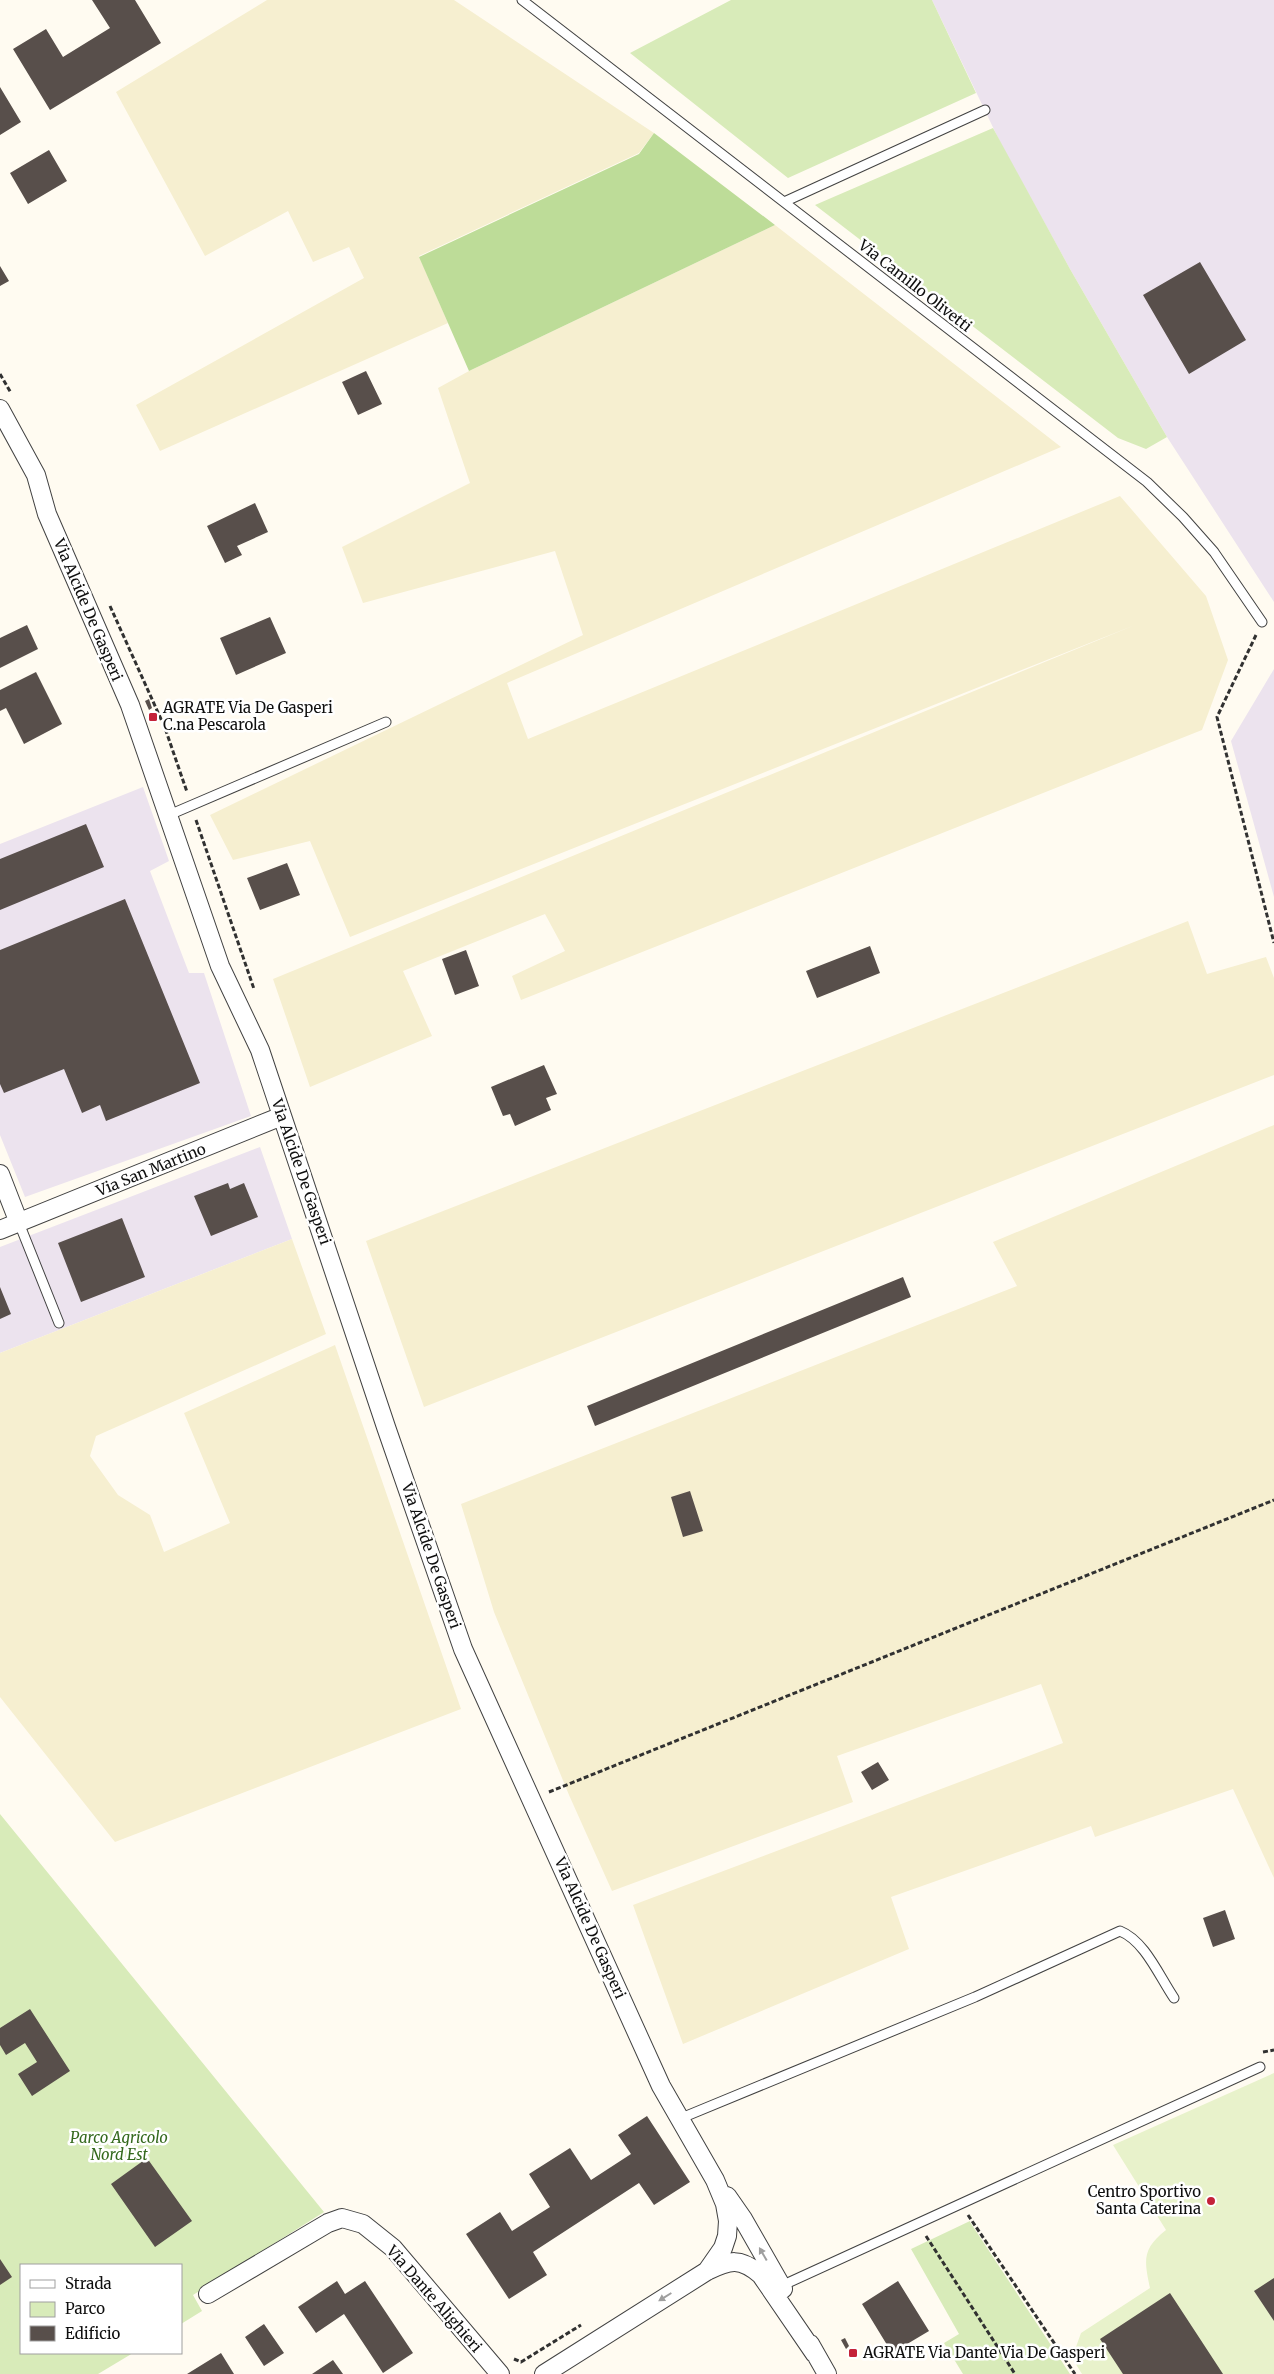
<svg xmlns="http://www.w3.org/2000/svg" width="1274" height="2374" viewBox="0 0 1274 2374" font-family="Merriweather,serif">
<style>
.industrial{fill:#ece3ee}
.farmland{fill:#f6efd0}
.green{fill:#d8ebb9}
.forest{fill:#bddc98}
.pitch{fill:#e8f2cb}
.building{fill:#584f4b}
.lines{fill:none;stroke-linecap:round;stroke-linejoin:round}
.service-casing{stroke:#424242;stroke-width:11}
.minor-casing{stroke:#424242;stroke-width:20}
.path{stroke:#313131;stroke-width:3;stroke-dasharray:5 2.5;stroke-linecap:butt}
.service{stroke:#fff;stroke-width:9}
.minor{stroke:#fff;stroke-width:18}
.oneway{fill:#9f9f9f}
.poi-dot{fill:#c42239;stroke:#fff;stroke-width:2}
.labels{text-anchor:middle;stroke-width:5;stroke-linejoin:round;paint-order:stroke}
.street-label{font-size:15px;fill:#0f0f0f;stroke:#fff}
.poi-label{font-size:15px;fill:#0f0f0f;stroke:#fff;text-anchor:start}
.park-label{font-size:15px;font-style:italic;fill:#34691d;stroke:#fff}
</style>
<rect width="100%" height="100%" fill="#fffbf1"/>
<path class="industrial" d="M932,0H1274V602L1167,437L1070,269L1000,142Z
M1274,669V897L1231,741Z
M143,787L169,861L150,871L189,973H204L251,1116L25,1197L0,1135V844Z
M260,1147L292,1239L0,1353V1247Z"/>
<path class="farmland" d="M267,0H454L654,133L639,153L419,256L448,323L160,451L136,405L364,278L349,247L313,262L288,211L205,256L116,92Z
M775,225L1061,447L507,683L528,739L1120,496L1206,596L1228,660L1202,730L521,1000L512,976L565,951L545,914L403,971L432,1036L310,1087L273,979L1135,625L350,937L310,841L233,860L210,815L583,635L555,551L363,603L342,547L470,483L438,388L469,371Z
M1188,921L1207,974L1266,957L1274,978V1075L424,1407L366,1241Z
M1274,1125V1878L1233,1789L1095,1837L1091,1826L891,1897L909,1949L683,2044L633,1905L1063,1743L1041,1684L837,1756L853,1802L612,1891L569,1795L494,1612L461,1504L1017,1286L993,1242Z
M292,1239L326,1334L96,1436L90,1456L118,1495L150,1515L164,1552L230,1523L184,1413L335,1345L461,1709L115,1842L0,1697V1353Z"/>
<path class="green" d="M731,0H932L976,93L788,178L630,53Z
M993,128L1070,269L1167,437L1146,449L1118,438L815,205Z
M0,1814L324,2212L193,2295L202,2311L181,2324V2265H21V2353H133L98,2374H0Z
M970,2221V2222L1070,2374H963L944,2343L959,2334L911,2249Z"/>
<path class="forest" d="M654,133L775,225L469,371L419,257L639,154Z"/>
<path class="pitch" d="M1274,2073V2374H1082L1072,2358L1081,2333L1150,2288C1144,2260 1142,2249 1166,2230L1113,2145Z"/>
<path class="building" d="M92,0H135L161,43L50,110L13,49L46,29L63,57L110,28Z
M0,87L21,122L0,135Z
M49,150L67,181L28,204L10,173Z
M1200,262L1246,340L1189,374L1143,295Z
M0,266L9,281L0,286Z
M366,371L382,404L358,415L342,382Z
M255,503L268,532L237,546L242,555L225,563L207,526Z
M270,617L286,653L236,675L220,638Z
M27,625L38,649L0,668V638Z
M36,672L62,724L24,744L6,708L0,711V690Z
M149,699L152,708L149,710L145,701Z
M86,824L104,867L0,910V859Z
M287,863L300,895L260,910L247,878Z
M125,899L200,1083L106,1121L100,1105L82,1113L64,1069L4,1093L0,1084V950Z
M870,946L880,973L817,998L806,971Z
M466,950L479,986L455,995L442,959Z
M544,1065L557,1094L546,1098L551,1110L515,1126L510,1114L503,1116L491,1087Z
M228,1183L230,1189L244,1183L258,1217L211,1236L194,1196Z
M122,1218L145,1277L81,1302L58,1243Z
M903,1277L911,1297L595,1426L587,1406Z
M0,1287L11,1314L0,1319Z
M690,1491L703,1531L683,1537L671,1497Z
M878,1762L889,1780L872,1790L861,1772Z
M1225,1910L1235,1939L1213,1947L1203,1918Z
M30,2009L70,2071L32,2096L18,2074L37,2062L25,2043L6,2055L0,2045V2028Z
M647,2116L690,2182L654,2205L639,2183L533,2252L547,2275L509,2299L466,2234L500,2212L512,2231L550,2207L529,2174L570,2148L591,2180L631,2154L618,2135Z
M147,2158L192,2221L155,2247L111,2184Z
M0,2259L12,2277L0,2285Z
M1274,2278V2321L1254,2291Z
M337,2281L345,2294L365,2281L413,2353L383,2373L344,2314L316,2333L298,2307Z
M898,2281L929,2331L892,2353L862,2304Z
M1170,2293L1223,2374H1123L1100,2339Z
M264,2324L284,2353L264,2366L245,2337Z
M845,2338L849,2346L846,2349L841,2340Z
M221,2353L234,2374H187Z
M333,2360L343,2374H312Z"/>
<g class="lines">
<g class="service-casing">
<path id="service" d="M522,0L1147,482L1183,517L1214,552L1262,622
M784,202L985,110
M169,815L386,722
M19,1223L59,1323
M679,2119L975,1997L1120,1931C1145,1941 1159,1976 1174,1998
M781,2286L1260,2067"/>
</g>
<g class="minor-casing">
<path id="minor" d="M0,409L36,475L47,514L130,705L220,966L260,1050L386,1427L463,1649L661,2086L715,2180L725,2204L728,2221L727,2236L723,2248L707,2271
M0,1174L19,1223
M0,1230L282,1116
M727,2196L743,2219L783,2289
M208,2294L328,2223L342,2218L363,2224L393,2248L500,2374
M810,2344L827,2374
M544,2374L707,2271C730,2260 740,2257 761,2275L815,2354"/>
</g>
<path class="path" d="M0,374L11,393
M110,606L165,728L187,792
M1256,635L1217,717L1274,943
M196,820L254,989
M549,1792L1274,1500
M1263,2052L1274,2050
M968,2215L1075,2374
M926,2236L1015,2374
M514,2359L521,2362L581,2325"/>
<use href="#service" class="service"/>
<use href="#minor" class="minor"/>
</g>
<defs><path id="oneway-solid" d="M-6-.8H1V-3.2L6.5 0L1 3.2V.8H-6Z" transform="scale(1.25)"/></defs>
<g class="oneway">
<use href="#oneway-solid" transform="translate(763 2254) rotate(-120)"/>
<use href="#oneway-solid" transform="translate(665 2297) rotate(148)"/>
</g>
<g class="poi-dot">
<rect x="148" y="712" width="10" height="10" rx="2.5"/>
<circle cx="1211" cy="2201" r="5"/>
<rect x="848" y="2348" width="10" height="10" rx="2.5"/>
</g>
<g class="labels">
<g class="street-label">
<text transform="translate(915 286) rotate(38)" y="5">Via Camillo Olivetti</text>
<text transform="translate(88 610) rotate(67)" y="5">Via Alcide De Gasperi</text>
<text transform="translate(151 1170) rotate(-22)" y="5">Via San Martino</text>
<text transform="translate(301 1172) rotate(71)" y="5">Via Alcide De Gasperi</text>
<text transform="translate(431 1556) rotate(71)" y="5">Via Alcide De Gasperi</text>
<text transform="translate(590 1928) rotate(66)" y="5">Via Alcide De Gasperi</text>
<text transform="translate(434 2299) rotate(49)" y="5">Via Dante Alighieri</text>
</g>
<g class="poi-label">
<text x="163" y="713">AGRATE Via De Gasperi<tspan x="163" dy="17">C.na Pescarola</tspan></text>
<text x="1201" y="2197" text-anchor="end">Centro Sportivo<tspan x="1201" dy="17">Santa Caterina</tspan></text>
<text x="863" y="2358">AGRATE Via Dante Via De Gasperi</text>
</g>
<g class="park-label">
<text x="119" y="2143">Parco Agricolo<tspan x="119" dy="17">Nord Est</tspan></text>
</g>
</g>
<rect x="20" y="2264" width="162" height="90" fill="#ffffff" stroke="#9f9f9f"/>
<rect x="30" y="2280" width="25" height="8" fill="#ffffff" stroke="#9f9f9f"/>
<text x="65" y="2289" font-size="15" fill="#0f0f0f">Strada</text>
<rect x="30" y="2302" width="25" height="15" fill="#d8ebb9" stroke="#9f9f9f"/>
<text x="65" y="2314" font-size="15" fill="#0f0f0f">Parco</text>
<rect x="30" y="2326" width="25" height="15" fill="#584f4b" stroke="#9f9f9f"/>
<text x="65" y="2339" font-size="15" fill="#0f0f0f">Edificio</text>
</svg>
